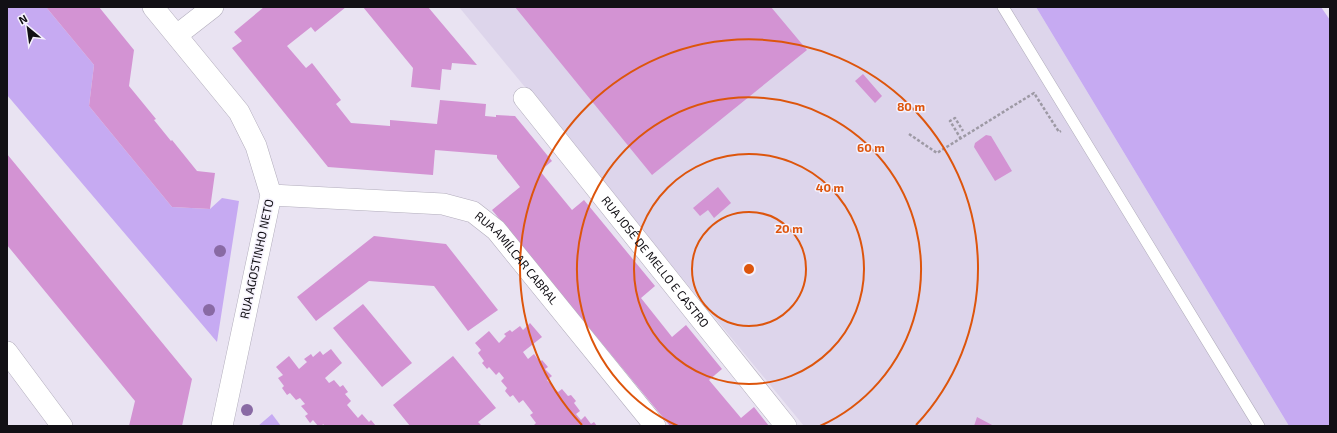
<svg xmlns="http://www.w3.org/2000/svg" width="1337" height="433" viewBox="0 0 1337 433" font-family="'Exo 2',sans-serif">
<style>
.built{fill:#ddd5eb}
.green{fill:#c6aaf2}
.building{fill:#d393d3}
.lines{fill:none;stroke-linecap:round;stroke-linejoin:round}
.service-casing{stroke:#b2adbc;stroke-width:12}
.minor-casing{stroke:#b2adbc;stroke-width:22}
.path{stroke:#9d99a4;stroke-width:2.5;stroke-dasharray:3 2;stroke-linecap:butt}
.service{stroke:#fff;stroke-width:11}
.minor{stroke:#fff;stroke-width:21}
.tree{fill:#896aa4}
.ring{fill:none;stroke:#dd550c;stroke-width:2}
.labels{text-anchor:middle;stroke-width:3;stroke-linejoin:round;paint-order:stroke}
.street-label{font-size:12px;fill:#121015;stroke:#f5f1fd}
.centre{fill:#dd550c;stroke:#f5f1fd;stroke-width:2}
.ring-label{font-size:12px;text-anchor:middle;font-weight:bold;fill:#dd550c;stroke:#f5f1fd;stroke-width:3;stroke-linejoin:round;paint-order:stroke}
</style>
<rect width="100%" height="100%" fill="#e9e3f2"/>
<path class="built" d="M459,7H1036L1289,426H804Z"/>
<path class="green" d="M7,7H46L94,65L89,106L172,207L210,209L222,198L239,201L217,342L7,95Z
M1036,7H1321L1330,20V426H1289Z
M272,414L281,426H258Z"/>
<path class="building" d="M46,7H99L134,50L129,86L156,119L154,120L171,141L172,140L197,171L215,173L210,209L172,207L89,106L94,65Z
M264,7H346L315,32L311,27L287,46L306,68L312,63L341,100L336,104L351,123L390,126V120L437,124L440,100L486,104L485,116L496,117V115L515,116L552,161L540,171L572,210L584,200L655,286L641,298L672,337L686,325L722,369L709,380L741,418L754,407L769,426H670L492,210L520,187L497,158V155L435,150L433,175L328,167L232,48L242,41L234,32Z
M363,7H428L477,65L452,63L451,70L442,69L440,90L411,87L413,68Z
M515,7H771L807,50L652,175Z
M863,74L882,96L875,103L855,81Z
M986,135L991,136L1012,171L995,181L974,147L975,143Z
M7,154L192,379L182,426H129L135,401L7,245Z
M718,187L731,203L714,218L708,210L700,216L693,208Z
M374,236L446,244L498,310L468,331L434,286L369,281L316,321L297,297Z
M363,304L412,363L382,387L333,328Z
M530,323L542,337L523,352L528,359L534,354L540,362L542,360L548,367L545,369L552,376L547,380L558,392L562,389L568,396L571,395L576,401L574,403L580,411L576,414L581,420L585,416L591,424L594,422L597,426H533L536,423L530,415L533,413L523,400L519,403L513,395L510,397L505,391L507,388L501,381L504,378L499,372L496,375L489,367L487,369L482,363L484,361L478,353L481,350L475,343L489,331L499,343L506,336L504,334L510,330L512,332L520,326L523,330Z
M331,349L342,363L325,378L329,383L334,380L340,387L343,385L348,392L345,394L351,401L347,405L358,418L362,414L369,422L371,420L376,426H325L323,424L322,426H318L313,420L310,423L305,416L308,414L301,406L305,404L300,398L296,400L290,393L287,395L282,388L284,386L278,378L283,375L276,367L289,356L299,369L307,362L304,359L311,354L313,357L320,351L323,355Z
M453,356L496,408L478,422L482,426H410L393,405Z
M977,417L994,426H974Z"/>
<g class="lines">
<g class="service-casing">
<path id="service" d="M1003,7L1259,426"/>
</g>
<g class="minor-casing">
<g id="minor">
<path d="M153,7L239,112L256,146L271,195L222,426"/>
<path d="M177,35L213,7"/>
<path id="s1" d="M524,98L786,426"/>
<path id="s2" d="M271,195L443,204L473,212L496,230L655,426"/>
<path d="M7,352L62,426"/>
</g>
</g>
<path class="path" d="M909,134L937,153L1034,93L1059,132L1061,131
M961,139L950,121L955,118L963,131"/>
<use href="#service" class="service"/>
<use href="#minor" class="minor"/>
</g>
<g class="tree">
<circle cx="220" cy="251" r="6"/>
<circle cx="209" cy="310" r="6"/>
<circle cx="247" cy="410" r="6"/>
</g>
<g class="ring">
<circle cx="749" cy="269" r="57"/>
<circle cx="749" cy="269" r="115"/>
<path d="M678 426A172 172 0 1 1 820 426"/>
<path d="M582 425A229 229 0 1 1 916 425"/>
</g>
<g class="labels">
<g class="street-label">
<text transform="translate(257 259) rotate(-78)" y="4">RUA AGOSTINHO NETO</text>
<text dy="4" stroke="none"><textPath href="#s2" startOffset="267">RUA AMÍLCAR CABRAL</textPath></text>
<text dy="4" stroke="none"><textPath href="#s1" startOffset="210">RUA JOSÉ DE MELLO E CASTRO</textPath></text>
</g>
</g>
<circle cx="749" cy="269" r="6" class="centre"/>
<g class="ring-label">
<text x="911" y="111">80 m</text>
<text x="871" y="152">60 m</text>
<text x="830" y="192">40 m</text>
<text x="789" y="233">20 m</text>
</g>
<rect width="1337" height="433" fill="none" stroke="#121015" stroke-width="16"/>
<g transform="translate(28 28) rotate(331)" stroke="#f5f1fd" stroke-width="3" paint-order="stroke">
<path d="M0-3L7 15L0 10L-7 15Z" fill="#121015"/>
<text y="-6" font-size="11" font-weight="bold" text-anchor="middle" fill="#121015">N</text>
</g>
</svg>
